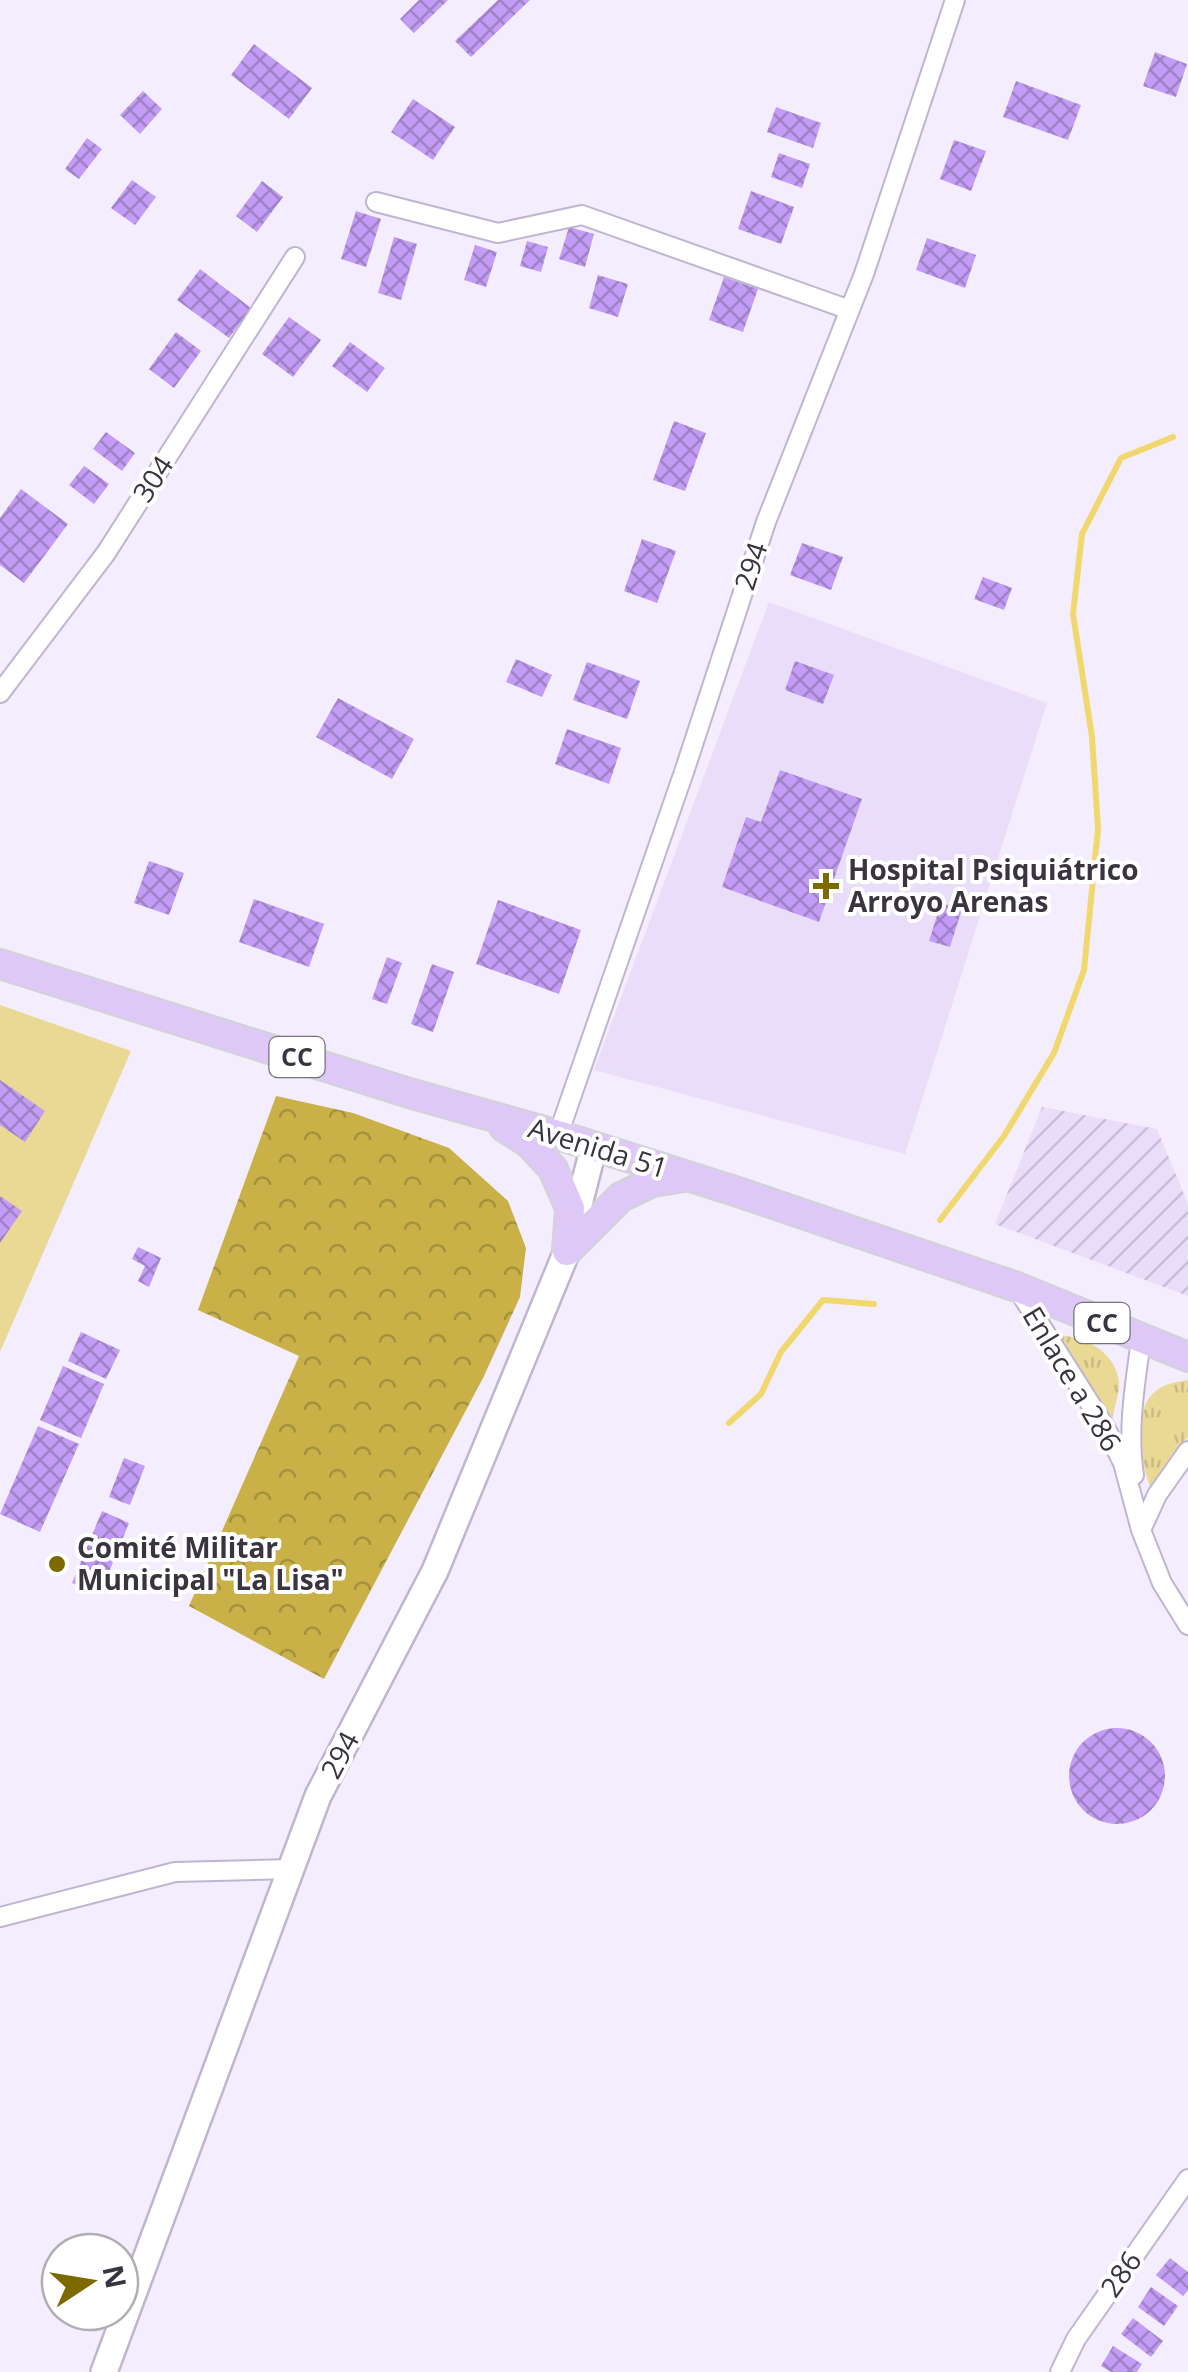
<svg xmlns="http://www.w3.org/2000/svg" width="1188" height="2372" viewBox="0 0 1188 2372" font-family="'Open Sans',sans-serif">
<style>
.built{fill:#e9ddfa}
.industrial{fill:url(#industrial-furrows)}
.grass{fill:url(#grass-tufts)}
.forest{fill:url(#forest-crowns)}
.green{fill:#e9d995}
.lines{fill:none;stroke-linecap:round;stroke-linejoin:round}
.stream{stroke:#f0d86f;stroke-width:6}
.building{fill:url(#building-cross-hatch)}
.street-casing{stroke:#c0b5d1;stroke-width:22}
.secondary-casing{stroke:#c0b5d1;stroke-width:30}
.primary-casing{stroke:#d3d2d5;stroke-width:32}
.street{stroke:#fff;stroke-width:18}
.secondary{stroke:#fff;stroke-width:25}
.primary{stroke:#ddc8f8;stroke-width:28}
.poi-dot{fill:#7c6900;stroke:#fff;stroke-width:4}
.labels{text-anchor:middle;stroke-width:8;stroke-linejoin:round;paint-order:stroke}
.shield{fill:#fff;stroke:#747179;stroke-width:2.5}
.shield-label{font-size:25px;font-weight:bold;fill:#39343f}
.street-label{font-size:28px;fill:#39343f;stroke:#fff}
.poi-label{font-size:28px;font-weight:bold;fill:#39343f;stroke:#fff;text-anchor:start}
</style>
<defs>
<pattern id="industrial-furrows" width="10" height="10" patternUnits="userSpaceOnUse" patternTransform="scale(2.5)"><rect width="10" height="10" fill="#e9ddfa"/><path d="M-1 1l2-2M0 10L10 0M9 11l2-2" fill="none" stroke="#c9bed7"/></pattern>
<pattern id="grass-tufts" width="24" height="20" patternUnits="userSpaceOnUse" patternTransform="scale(2.5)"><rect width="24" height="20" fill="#e9d995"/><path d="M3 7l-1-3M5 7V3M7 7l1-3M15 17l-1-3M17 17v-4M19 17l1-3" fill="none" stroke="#c9bb82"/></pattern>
<pattern id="forest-crowns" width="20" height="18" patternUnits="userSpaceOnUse" patternTransform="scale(2.5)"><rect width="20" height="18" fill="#c9b147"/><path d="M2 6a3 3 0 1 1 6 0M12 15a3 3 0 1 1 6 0" fill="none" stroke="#a4913d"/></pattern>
<pattern id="building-cross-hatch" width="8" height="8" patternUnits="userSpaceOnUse" patternTransform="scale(2.5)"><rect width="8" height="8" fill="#c39df5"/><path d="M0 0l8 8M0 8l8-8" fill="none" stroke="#9f81c8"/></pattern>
</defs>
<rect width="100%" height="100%" fill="#f4edfe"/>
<path class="built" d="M769,602L1047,703L905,1154L594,1070Z"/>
<path class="industrial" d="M1042,1107L1157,1129L1188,1204V1296L995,1224Z"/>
<path class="grass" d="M1060,1335C1088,1338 1117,1353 1119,1384C1119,1395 1114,1407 1113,1418L1056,1341Z
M1186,1380L1188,1381V1437L1173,1453L1151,1489C1141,1460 1128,1405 1162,1387C1169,1383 1179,1382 1186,1380Z"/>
<path class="forest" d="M276,1096L353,1113L449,1148L508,1201L526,1248L520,1297L484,1376L324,1679L189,1606L299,1356L198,1310Z"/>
<path class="green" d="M0,1005L131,1051L0,1352Z"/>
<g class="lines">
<path class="stream" d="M940,1220L1004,1136L1054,1053L1084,970L1098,829L1092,737L1073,614L1082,534L1121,458L1173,437
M729,1423L761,1394L781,1352L823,1300L874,1304"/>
</g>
<path class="building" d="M419,0H448L414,33L400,19Z
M498,0H530L471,57L455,41Z
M254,44L312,88L289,119L231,75Z
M1155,52L1187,64L1176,97L1143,86Z
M1016,81L1081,105L1068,140L1003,117Z
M143,91L162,109L140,134L120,115Z
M413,99L455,127L433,160L391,132Z
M776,107L821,123L813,148L767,132Z
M87,138L102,149L79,179L65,169Z
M954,140L986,151L971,191L940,179Z
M779,153L810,164L802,188L771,177Z
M132,180L156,197L135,225L111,208Z
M262,181L283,197L257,232L236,216Z
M751,191L794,207L781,244L738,229Z
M356,211L381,219L366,267L341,259Z
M569,227L594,234L585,267L559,259Z
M394,237L417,244L401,300L378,293Z
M927,238L976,255L965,288L916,270Z
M527,241L548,247L541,272L520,266Z
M475,245L497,252L486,287L464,280Z
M200,269L251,308L229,338L177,300Z
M598,275L628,284L618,317L589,308Z
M724,277L758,289L743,332L709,320Z
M289,317L321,340L293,377L262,354Z
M176,332L201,351L174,388L149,369Z
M350,342L385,368L367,392L332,366Z
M674,421L706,433L685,491L653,480Z
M106,432L135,453L122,471L93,449Z
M84,466L109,484L94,504L69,485Z
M21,489L68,524L24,583L0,565V518Z
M642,539L676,551L657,603L624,591Z
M802,543L843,557L831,590L790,575Z
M983,577L1012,588L1004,610L974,599Z
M516,659L552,675L542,697L506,682Z
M795,661L834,675L823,704L785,690Z
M587,662L640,681L627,719L573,700Z
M338,698L414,739L392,779L316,737Z
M567,729L621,748L609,784L555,764Z
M780,770L862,799L819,922L722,887L746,817L761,822Z
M149,861L184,873L169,915L134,903Z
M254,899L324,924L309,967L239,942Z
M498,900L581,930L559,994L476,964Z
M941,903L962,909L950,947L929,941Z
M387,957L402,963L387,1004L372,999Z
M432,964L454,972L433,1032L411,1024Z
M0,1080L45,1111L25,1142L0,1125Z
M0,1196L22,1211L0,1243Z
M138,1247L161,1258L149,1287L138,1281L145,1266L132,1259Z
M81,1332L120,1350L106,1379L68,1361Z
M63,1366L104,1384L81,1438L40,1420Z
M38,1426L79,1444L40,1532L0,1514Z
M124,1458L145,1466L130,1505L109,1497Z
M102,1511L129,1523L100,1594L72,1583Z
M1069 1776a48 48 0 1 1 96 0a48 48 0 1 1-96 0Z
M1170,2258L1188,2272V2290L1183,2296L1156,2275Z
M1151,2287L1178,2306L1164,2326L1138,2307Z
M1133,2318L1163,2341L1151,2357L1121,2334Z
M1113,2346L1142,2364L1137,2372H1111L1101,2366Z"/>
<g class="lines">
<g class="street-casing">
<path id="street" d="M376,202L498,233L582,215L850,310
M0,693L106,553L295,257
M558,1135L685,769L766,522L864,274L955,0
M1017,1288L1105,1427L1123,1463L1141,1530L1162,1583L1188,1625
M1134,1475C1127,1429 1135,1385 1141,1340
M1141,1530L1157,1495L1188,1451
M0,1917L175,1872L291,1869
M1060,2372L1076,2339L1188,2179"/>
</g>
<g class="secondary-casing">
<path id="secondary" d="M104,2372L318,1796L435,1571L567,1251L594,1146"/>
</g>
<g class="primary-casing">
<path id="primary" d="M0,964L409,1093L558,1135L738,1192L1017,1287L1188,1357
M504,1127L529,1143L553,1169L570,1208L567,1251
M567,1251L621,1197L652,1182L684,1177"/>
</g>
<use href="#street" class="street"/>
<use href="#secondary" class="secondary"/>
<use href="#primary" class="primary"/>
</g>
<g class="poi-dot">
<path d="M821 871h10v10h10v10h-10v10h-10v-10h-10v-10h10z"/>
<circle cx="57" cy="1564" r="10"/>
</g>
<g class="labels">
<g class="shield">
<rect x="269.5" y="1037" width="55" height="40" rx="8"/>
<rect x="1074.5" y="1303" width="55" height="40" rx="8"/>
</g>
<g class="shield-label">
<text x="297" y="1066">CC</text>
<text x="1102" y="1332">CC</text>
</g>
<g class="street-label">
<text transform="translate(153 479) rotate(-57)" y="10">304</text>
<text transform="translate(751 566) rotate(-72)" y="10">294</text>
<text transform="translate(598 1148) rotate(17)" y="10">Avenida 51</text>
<text transform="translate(1072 1379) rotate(59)" y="10">Enlace a 286</text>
<text transform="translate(340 1755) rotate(-62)" y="10">294</text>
<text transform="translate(1121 2274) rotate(-55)" y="10">286</text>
</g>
<g class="poi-label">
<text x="848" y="880">Hospital Psiquiátrico<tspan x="848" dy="32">Arroyo Arenas</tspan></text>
<text x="77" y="1558">Comité Militar<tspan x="77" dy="32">Municipal "La Lisa"</tspan></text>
</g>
</g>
<g transform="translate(90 2282) rotate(78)"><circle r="48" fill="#ffffff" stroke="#b0aeb2" stroke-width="2.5"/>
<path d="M0-8L18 38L0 25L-18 38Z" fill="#7c6900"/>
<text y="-15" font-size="28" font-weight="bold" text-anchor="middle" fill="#39343f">N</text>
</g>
</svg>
